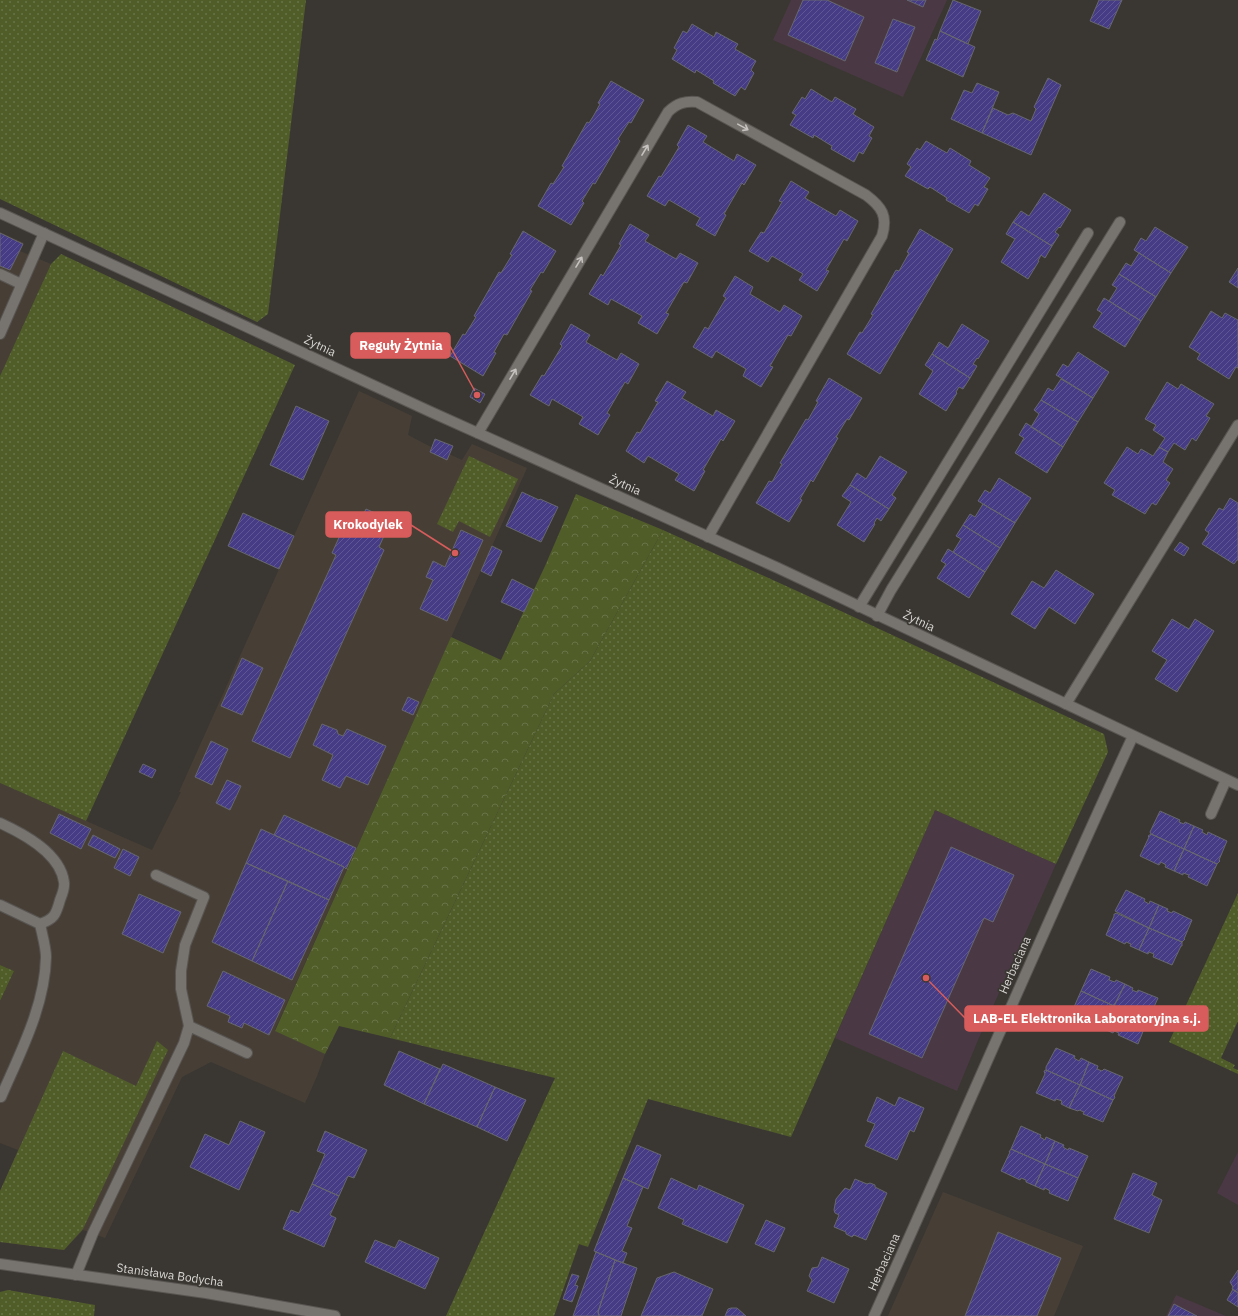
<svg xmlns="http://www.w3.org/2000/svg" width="1238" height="1316" viewBox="0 0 1238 1316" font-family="'IBM Plex Sans',sans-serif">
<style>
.commercial{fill:#4a3944}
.built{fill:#473f36}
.green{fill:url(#green-dots)}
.forest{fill:url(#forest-crowns)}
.building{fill:url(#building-hatch);stroke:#67676d}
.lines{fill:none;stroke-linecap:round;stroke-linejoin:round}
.service-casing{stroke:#585552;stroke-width:12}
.minor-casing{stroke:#585552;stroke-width:12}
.service{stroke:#77736e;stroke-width:10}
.minor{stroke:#77736e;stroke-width:10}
.oneway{stroke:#c5c2bf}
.labels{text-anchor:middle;stroke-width:3.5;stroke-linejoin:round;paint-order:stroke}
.street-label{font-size:12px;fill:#d8d6d3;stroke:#3a3732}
.leader{fill:none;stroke:#d75c5b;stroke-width:1.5}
.callout-dot{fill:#d75c5b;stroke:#3a3732;stroke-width:1.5}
.callout{fill:#d75c5b;stroke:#d75c5b;stroke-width:1.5}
.callout-label{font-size:13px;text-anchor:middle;font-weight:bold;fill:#fff}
</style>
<defs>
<pattern id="green-dots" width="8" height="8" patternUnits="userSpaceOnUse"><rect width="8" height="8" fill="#505d29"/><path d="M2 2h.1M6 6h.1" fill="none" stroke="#687447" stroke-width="1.8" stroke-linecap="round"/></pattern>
<pattern id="forest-crowns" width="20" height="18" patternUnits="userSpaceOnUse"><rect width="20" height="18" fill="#505d29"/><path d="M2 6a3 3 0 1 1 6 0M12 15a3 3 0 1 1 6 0" fill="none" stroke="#687447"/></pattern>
<pattern id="building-hatch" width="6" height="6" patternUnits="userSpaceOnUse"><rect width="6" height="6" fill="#453c85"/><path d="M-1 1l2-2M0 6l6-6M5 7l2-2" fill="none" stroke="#5f5795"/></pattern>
</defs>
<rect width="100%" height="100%" fill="#3a3732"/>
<path class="commercial" d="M791,0H947L903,97L773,40Z
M935,810L1056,864L978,1040L957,1091L835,1038Z
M1238,1152V1205L1217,1193Z
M1176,1295L1226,1316H1166Z"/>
<path class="built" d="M0,232L24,243L20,251L51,264L0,376Z
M359,391L412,416L408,435L431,447L430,452L447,460L449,454L462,460L472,444L527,468L275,1030L325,1054L317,1076L305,1103L211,1062L182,1077L105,1238L83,1230L64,1250L0,1242V1191L18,1150L0,1143V1001L14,971L0,965V783L152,850L181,792H179Z
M943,1192L1083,1246L1054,1316H888Z"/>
<path class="green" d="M0,0H306L268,314L257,322L0,199Z
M61,254L295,365L86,821L0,783V376L51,264Z
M469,456L518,479L490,537L459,521L453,532L437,524Z
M663,530L843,612L1104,734L1108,752L1056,864L935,810L791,1137L648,1099L588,1247L579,1244L554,1316H446L555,1078L390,1038L554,694L590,661Z
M1238,893V1021L1221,1058L1235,1065L1233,1068L1238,1070V1074L1169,1042Z
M0,965L14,971L0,1001Z
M157,1041L168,1050L83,1229L64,1250L0,1242V1191L63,1051L136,1086Z
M8,1290L95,1305L94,1316H0V1292Z"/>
<path class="forest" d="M576,494L663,530L590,661L554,694L390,1038L339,1026L325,1054L275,1031L451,637L501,660L545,566Z"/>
<path class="building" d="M803,0H827L864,17L845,61L788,35Z
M907,0H926L923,7Z
M953,0L981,11L968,44L940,31Z
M1099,0H1122L1109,29L1090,21Z
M893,19L915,27L897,72L875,63Z
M692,24L714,37L716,32L738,44L735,49L756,61L751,70L754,73L745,90L741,87L735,96L713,83L714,81L696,70L695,73L672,59L677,50L674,48L683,31L687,33Z
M940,31L975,47L963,77L926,60L935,39L937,40Z
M1048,78L1061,85L1031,155L982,133L993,108L1008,115L1013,113L1031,121L1036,109L1034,107Z
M611,81L644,100L631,123L629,122L618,139L620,141L595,184L593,183L582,201L584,203L571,225L538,206L551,183L553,184L564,167L562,166L587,122L589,123L594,115L600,104L598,103Z
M977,83L999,92L982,133L951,119L964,90L972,93Z
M811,89L832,102L835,97L856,109L853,114L874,127L869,136L872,138L863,154L859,152L854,162L831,149L832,146L814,135L813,138L790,125L796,115L792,113L802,97L805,99Z
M688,125L707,136L703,142L734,161L737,154L756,165L744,185L742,183L724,214L726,215L715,236L696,225L700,218L669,200L665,206L647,196L659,176L661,177L679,147L677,145Z
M926,141L947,153L950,148L971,161L969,165L990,178L984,187L988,189L978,206L975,204L969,213L946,200L947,198L930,187L928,189L905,176L911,167L907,164L917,148L920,150Z
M791,181L809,192L805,198L836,216L840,210L858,221L847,241L844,239L826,270L829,271L817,291L799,280L803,274L772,256L768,262L749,251L761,232L764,233L782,202L779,201Z
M1044,193L1071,210L1060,228L1059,227L1055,232L1059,235L1052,246L1013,222L1021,211L1029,216Z
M1013,222L1052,246L1045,258L1041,255L1038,261H1039L1028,279L1001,262L1015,239L1006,234Z
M630,224L649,235L645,241L676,259L680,253L698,263L687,283L684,282L666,313L669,314L657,334L638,323L642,316L611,299L608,305L589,294L601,274L603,276L621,245L619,244Z
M1155,227L1188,247L1171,273L1134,250L1141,238L1146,241Z
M920,229L953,249L880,374L847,354L860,332L862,333L873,315L871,314L896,270L899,271L909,253L907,252Z
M523,231L556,251L543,273L541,272L530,290L532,291L507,335L504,334L494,352L496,353L483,376L450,356L463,334L465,335L476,317L474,316L499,272L501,273L512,255L510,254Z
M0,233L23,244L10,270L0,266Z
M1139,253L1171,273L1156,297L1119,274L1126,263L1131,266Z
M1238,268V288L1229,282Z
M1119,274L1156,297L1141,321L1109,301L1117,288L1112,285Z
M735,276L753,287L750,294L780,312L784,305L802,316L791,336L788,335L770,366L773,367L761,387L743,376L746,369L716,351L712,358L693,347L705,327L708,329L726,298L723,296Z
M1104,298L1141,321L1125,347L1093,327L1102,313L1097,310Z
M1211,311L1222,318L1225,313L1238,320V368L1236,367L1229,379L1197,359L1200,354L1189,347Z
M571,324L590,335L586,342L617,360L621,353L639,364L628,384L625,382L607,413L610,415L598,435L579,424L583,417L552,399L549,406L530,395L542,375L544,376L562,346L560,344Z
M962,324L989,341L978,359L977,358L973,364L977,366L970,378L932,354L939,342L948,348Z
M1078,352L1109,372L1093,398L1056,375L1063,364L1068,367Z
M932,354L970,378L963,389L959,387L956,392L957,393L946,411L919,394L933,371L925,365Z
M829,378L862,398L849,420L847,419L836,437L838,438L813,482L811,480L800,499L802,500L789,522L756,503L769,481L772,482L782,464L780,463L806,419L808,420L818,402L816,401Z
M1061,379L1093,398L1078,422L1041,400L1048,388L1053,391Z
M667,381L686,392L682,398L713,416L716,410L735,421L723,441L721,439L703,470L705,471L694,491L675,480L679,474L648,456L644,463L626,451L637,432L640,433L658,402L655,401Z
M1167,382L1178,389L1181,384L1214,404L1206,416L1210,418L1196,441L1192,438L1185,450L1174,443L1168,452L1159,447L1165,438L1153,430L1156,425L1145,419Z
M474,388L485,394L480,403L470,397Z
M1041,400L1078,422L1063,447L1031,427L1039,414L1034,410Z
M296,406L329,421L303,480L270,465Z
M1026,423L1063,447L1047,473L1015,453L1024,438L1019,435Z
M435,439L453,446L447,460L430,452Z
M1127,447L1138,454L1141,449L1153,456L1159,447L1168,452L1163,462L1173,469L1166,480L1170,483L1156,505L1152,503L1145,514L1112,495L1115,490L1104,483Z
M880,456L907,472L892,495L896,498L889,509L850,485L857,473L866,479Z
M999,478L1031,498L1015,523L978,501L985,490L990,493Z
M850,485L889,509L881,521L877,518L874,523L875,524L864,542L837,525L851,502L842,496Z
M522,492L539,500L540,499L558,507L541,542L506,526Z
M1230,498L1238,503V560H1237L1234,564L1202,544L1209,533L1205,530L1219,508L1223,510Z
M983,504L1015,523L1000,548L963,525L970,514L975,517Z
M366,509L391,520L379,547L384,550L290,758L252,741L336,555L332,553L342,531L353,536Z
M243,513L294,536L279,569L228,546Z
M963,525L1000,548L985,572L953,552L961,539L956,536Z
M461,530L483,540L447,621L420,609L433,580L426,577L433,561L445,567Z
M1180,542L1189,548L1184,556L1174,550Z
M492,546L502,551L491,576L481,571Z
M948,549L985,572L969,598L937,578L946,564L941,561Z
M1056,570L1094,594L1075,624L1049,607L1035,629L1011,614L1032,581L1044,588Z
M512,579L534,590L524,612L501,602Z
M1172,619L1189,629L1195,619L1214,631L1177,692L1155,679L1167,660L1152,651Z
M242,658L263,668L242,715L221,706Z
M408,697L419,702L413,715L402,710Z
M322,724L337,730L338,734L343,736L347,729L386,746L368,785L346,776L340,788L322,780L333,755L313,745Z
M211,741L228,749L212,785L195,777Z
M143,764L156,770L152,778L139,772Z
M227,780L241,786L230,810L216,803Z
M1160,811L1180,820L1179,822L1184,824L1185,822L1194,826L1184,849L1151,834L1150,832Z
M59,814L91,829L81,849L50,833Z
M284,815L356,848L346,869L344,867L274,835Z
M1194,826L1203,830L1202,832L1207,835L1208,832L1227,841L1219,860L1220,861L1217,864L1184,849Z
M261,829L344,867L329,900L246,863Z
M1151,834L1184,849L1174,871L1165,867L1166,865L1161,862L1159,865L1140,856L1149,837L1148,836Z
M93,835L120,849L115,858L88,845Z
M951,847L1014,875L993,922L984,918L922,1058L869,1034Z
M123,849L139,857L130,876L114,868Z
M1184,849L1217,864L1207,886L1188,877L1189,875L1183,873V875L1174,871Z
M246,863L288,881L252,961L212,942Z
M288,881L329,900L292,980L252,961Z
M1126,890L1145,899L1144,901L1149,904L1150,901L1159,905L1149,928L1115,911Z
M139,894L181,912L163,953L122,934Z
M1159,905L1168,909L1167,911L1172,913L1173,911L1192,920L1184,939H1185L1182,942L1149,928Z
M1116,913L1149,928L1139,950L1130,946L1131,944L1126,942L1125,944L1106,935L1114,916V914H1115Z
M1149,928L1182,942V946H1181L1172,965L1153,957L1154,954L1149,952L1148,954L1139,950Z
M1091,969L1110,977L1109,980L1115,982L1116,980L1125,984L1114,1006L1081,991Z
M223,971L285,1000L269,1035L244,1023L242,1028L228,1022L230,1016L207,1006Z
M1125,984L1133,988L1132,990L1137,992L1138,990L1158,998L1149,1018H1150L1149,1020L1148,1021L1114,1006Z
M1081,991L1114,1006L1104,1029L1095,1025L1096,1022L1091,1020L1090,1022L1071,1014Z
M1114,1006L1148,1021V1023L1146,1024L1138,1044L1118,1035L1119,1033L1114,1031L1113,1033L1104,1029Z
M1056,1048L1075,1056L1074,1058L1079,1061L1081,1058L1089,1062L1080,1085L1046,1070V1067Z
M399,1051L440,1069L424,1104L384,1085Z
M1089,1062L1098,1066L1097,1069L1102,1071L1104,1069L1123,1077L1114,1096L1115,1097L1114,1099L1113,1100L1080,1085Z
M443,1064L495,1087L477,1127L424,1104Z
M1046,1070L1080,1085L1069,1108L1061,1104L1062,1101L1056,1099L1055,1101L1036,1093L1045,1074L1044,1071Z
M1080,1085L1113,1100L1103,1122L1083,1114L1084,1112L1079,1110L1078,1111L1069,1108Z
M495,1087L526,1100L507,1141L477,1127Z
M877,1097L895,1106L899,1097L924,1108L914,1132L910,1130L897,1160L865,1146L875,1124L867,1121Z
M240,1121L265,1132L239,1190L190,1167L205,1134L229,1145Z
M1021,1126L1041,1135L1040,1137L1045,1140L1046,1137L1055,1141L1045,1164L1011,1149Z
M325,1131L367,1150L354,1178L348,1176L339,1196L312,1184L325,1154L317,1151Z
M1055,1141L1064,1145L1063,1147L1068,1150L1069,1148L1088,1156L1078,1178L1045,1164Z
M637,1145L661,1155L648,1189L623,1178Z
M1011,1149L1045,1164L1035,1186L1026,1182V1180L1021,1178L1020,1180L1001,1171L1010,1152H1009Z
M1045,1164L1078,1178L1068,1201L1049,1193L1050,1191L1045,1188L1044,1190L1035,1186Z
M1133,1173L1157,1183L1152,1195L1162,1200L1149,1233L1114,1219Z
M623,1178L643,1187L627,1226L632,1228L622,1251L627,1253L623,1263L594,1251Z
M671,1178L697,1190L699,1185L744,1205L727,1243L682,1224L684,1220L658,1208Z
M855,1179L867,1184L870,1183L875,1185V1187L887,1193L866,1240L854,1235L852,1237L846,1234V1232L834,1227L839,1215L835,1213L834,1210L836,1199L845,1188L850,1190Z
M312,1184L339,1196L330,1215L336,1218L324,1247L283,1229L291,1210L299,1213Z
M766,1220L785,1228L774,1252L755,1244Z
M998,1232L1061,1258L1037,1316H965Z
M375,1240L395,1248L399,1240L439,1258L425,1289L365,1262Z
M596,1252L615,1260L598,1312L599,1316H573Z
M822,1257L849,1269L834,1303L807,1291L812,1280L809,1276L812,1268L818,1267Z
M615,1260L637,1268L621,1316H599L598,1312Z
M1238,1270V1293L1232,1289L1233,1287L1230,1282Z
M674,1272L713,1289L702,1316H641L657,1278Z
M572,1274L579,1276L575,1285L578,1286L572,1302L563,1299Z
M1233,1289L1238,1293V1307L1227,1300Z
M1174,1304L1197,1316H1168Z
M731,1308H737L746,1316H725L728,1309Z"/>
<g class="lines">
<g class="service-casing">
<path id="service" d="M0,274L21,284
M0,334L44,233
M478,433L668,112C677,103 685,101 697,102L866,195C882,207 888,216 882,236L708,537
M859,607L1088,233
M877,616L891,590L1120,222
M1066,704L1238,425
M1211,814L1226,780
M0,823C24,834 60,853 64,882C65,888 62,895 60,900C56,915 54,919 40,924L0,905
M189,1026L247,1053
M1,1097C20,1053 45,1006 46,957C46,947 42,934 40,924
M76,1275L93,1233L184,1043L189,1026L181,989V971L185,945L204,897L156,875"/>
</g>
<g class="minor-casing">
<path id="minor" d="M0,213L431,412L778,568L1238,785
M0,1264L206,1293L335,1316
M874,1316C961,1123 1044,928 1133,736"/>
</g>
<use href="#service" class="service"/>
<use href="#minor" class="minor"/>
</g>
<defs><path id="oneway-shaft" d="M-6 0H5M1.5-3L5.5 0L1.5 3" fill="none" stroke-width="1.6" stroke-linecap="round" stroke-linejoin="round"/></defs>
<g class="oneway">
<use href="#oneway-shaft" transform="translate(743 127) rotate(29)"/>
<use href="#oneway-shaft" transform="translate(645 150) rotate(-59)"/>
<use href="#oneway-shaft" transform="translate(579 262) rotate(-59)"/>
<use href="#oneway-shaft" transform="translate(513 374) rotate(-59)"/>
</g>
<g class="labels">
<g class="street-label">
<text transform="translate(320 346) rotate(25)" y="4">Żytnia</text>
<text transform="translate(625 485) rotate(24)" y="4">Żytnia</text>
<text transform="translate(919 621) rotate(25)" y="4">Żytnia</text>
<text transform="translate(1015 965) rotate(-66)" y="4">Herbaciana</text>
<text transform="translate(884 1262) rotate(-66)" y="4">Herbaciana</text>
<text transform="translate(170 1275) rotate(8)" y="4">Stanisława Bodycha</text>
</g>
</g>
<path class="leader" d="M477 395L450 346M455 553L411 525M926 978L965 1018"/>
<g class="callout-dot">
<circle cx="477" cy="395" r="4"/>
<circle cx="455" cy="553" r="4"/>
<circle cx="926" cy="978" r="4"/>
</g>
<g class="callout">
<rect x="351" y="333" width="99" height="25" rx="4"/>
<rect x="326" y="512" width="85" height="25" rx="4"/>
<rect x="965" y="1006" width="243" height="25" rx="4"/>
</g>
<g class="callout-label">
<text x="401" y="350">Reguły Żytnia</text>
<text x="368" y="529">Krokodylek</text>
<text x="1087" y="1023">LAB-EL Elektronika Laboratoryjna s.j.</text>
</g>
</svg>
